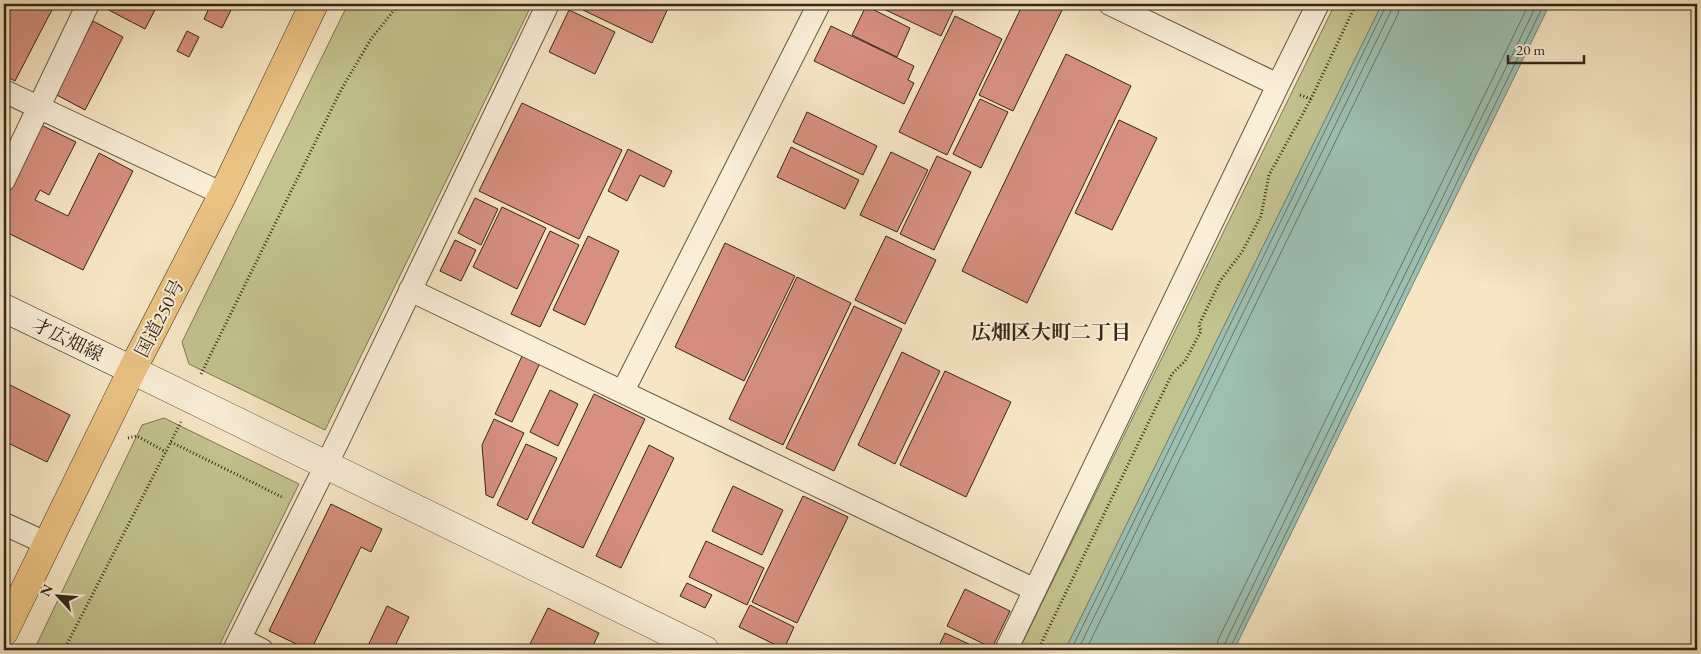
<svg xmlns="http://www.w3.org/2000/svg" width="1701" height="654" viewBox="0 0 1701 654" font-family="'EB Garamond','Noto Serif JP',serif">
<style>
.green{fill:#c3c38f;stroke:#7c7553}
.water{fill:#9dc0b3;stroke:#738375}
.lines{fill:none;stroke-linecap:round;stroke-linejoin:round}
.shore{stroke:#687465;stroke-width:1}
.building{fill:#d78f7f;stroke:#342717}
.minor-casing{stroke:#645742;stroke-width:24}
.tertiary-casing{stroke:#645742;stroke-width:29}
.secondary-casing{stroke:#342717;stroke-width:29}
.trunk-casing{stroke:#342717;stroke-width:29}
.path{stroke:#342717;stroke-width:3;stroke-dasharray:1 2.5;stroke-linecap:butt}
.minor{stroke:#f9efd9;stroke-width:22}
.tertiary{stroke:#f9efd9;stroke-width:28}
.secondary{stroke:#f9efd9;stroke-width:28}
.trunk{stroke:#ebc382;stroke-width:28}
.labels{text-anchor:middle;stroke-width:4;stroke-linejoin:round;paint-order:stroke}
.street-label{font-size:19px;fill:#342717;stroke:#f9efd9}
.neighbourhood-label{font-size:20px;font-weight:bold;fill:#342717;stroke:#f9efd9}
</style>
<rect width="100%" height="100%" fill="#f6e6c4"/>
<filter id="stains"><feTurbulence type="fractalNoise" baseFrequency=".004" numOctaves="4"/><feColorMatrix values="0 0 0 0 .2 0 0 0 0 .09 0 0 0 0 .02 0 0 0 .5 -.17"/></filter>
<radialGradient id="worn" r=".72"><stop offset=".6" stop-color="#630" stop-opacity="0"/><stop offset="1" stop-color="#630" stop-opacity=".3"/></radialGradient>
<path class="green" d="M348,4H532L325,430L189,364L182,342Z
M1335,4H1382L1065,650H1019Z
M164,418L299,484L217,650H34L142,425Z"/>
<path class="water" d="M1382,4H1550L1234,650H1065Z"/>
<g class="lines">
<path class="shore" d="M1071,650L1385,8L1386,4
M1078,650L1391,11L1392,4
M1086,650L1398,14L1400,4
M1216,650L1218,640L1529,4
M1224,650L1225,643L1537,4
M1230,650L1231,646L1544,4"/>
</g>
<path class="building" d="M4,4H55L15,81L4,75Z
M105,4H158L145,29L103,7Z
M211,4H234L222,28L204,19Z
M586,4H670L652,43L583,10Z
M873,4H956L941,36Z
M1023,4H1065L1013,111L979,95Z
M866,6L910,28L897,57L852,35Z
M569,10L615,32L595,74L549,52Z
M955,16L1002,39L947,155L899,132Z
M93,21L123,37L85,110L55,94Z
M831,26L914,66L908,80L914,83L904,104L814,61Z
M187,31L199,37L189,57L177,51Z
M1066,54L1131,86L1027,303L962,271Z
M980,99L1008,112L981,168L953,154Z
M522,103L622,150L579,239L479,191Z
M807,112L877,146L863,175L793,142Z
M1119,120L1157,138L1112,230L1075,213Z
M43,126L76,142L49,195L40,190L35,200L68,216L99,153L133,171L83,270L4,231V190L32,134Z
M791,147L859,180L845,209L777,177Z
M628,149L672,171L664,187L640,175L627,201L608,191Z
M891,152L928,170L897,232L860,215Z
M937,156L971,172L934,250L900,234Z
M475,198L498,209L481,245L458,233Z
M502,207L546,228L517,289L473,267Z
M550,231L579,245L540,327L511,314Z
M588,236L619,251L585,325L553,310Z
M886,236L936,260L905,324L855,300Z
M455,240L476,250L461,281L440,271Z
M725,243L795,276L744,381L675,347Z
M797,277L851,303L783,445L729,419Z
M854,306L902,329L834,471L786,448Z
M902,352L940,371L895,464L858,445Z
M523,354L540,363L512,422L495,414Z
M945,371L1011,402L966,497L900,465Z
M4,382L70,415L47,462L4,441Z
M550,390L578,404L558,446L530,432Z
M594,394L645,419L583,548L532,523Z
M494,419L524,433L493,498L486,495L482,445Z
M526,444L557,458L527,520L497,505Z
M649,445L674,458L621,568L596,556Z
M733,486L783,510L762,555L712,531Z
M803,496L848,517L797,623L752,602Z
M331,504L382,529L371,552L361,547L311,650H309L269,631Z
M706,541L764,568L747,605L689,577Z
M687,583L712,595L705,608L680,596Z
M965,589L1010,611L992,648L947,626Z
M750,605L794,627L784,649L739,627Z
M387,606L409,617L393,650H366Z
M548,608L599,633L591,650H527Z
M945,633L982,650H937Z"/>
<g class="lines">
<g class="minor-casing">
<path id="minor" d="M1110,4L1278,85
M4,91L223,194
M4,180L88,4
M410,290L1035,590
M623,391L819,4
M4,524L48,544
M240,639L262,650
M234,650L338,441L548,4
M1006,650L1278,85L1318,4"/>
</g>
<g class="tertiary-casing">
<path id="tertiary" d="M132,370L705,650"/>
</g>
<g class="secondary-casing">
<path id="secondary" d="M4,308L132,370"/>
</g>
<g class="trunk-casing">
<path id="trunk" d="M4,632L132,370L223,194L314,4"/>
</g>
<path class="path" d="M1300,95L1311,99
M201,374L341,90L371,39L399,4
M128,438L137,436L166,452
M171,442L284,498
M64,650L181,422
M1038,650L1172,374L1185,361L1201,331L1199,325L1220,281L1242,252L1261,216L1269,175L1311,99L1356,4"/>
<use href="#minor" class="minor"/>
<use href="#tertiary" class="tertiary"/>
<use href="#secondary" class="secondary"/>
<use href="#trunk" class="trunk"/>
</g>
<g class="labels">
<g class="street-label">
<text transform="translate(159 318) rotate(-63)" y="7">国道250号</text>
<text transform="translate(68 339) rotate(26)" y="7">才広畑線</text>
</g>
<g class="neighbourhood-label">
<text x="1051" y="339">広畑区大町二丁目</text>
</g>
</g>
<rect width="1701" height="654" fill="none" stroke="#f6e6c4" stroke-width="20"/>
<rect x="5" y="5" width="1691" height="644" fill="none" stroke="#342717" stroke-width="2.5"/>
<rect x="10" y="10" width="1681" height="634" fill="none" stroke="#342717"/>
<g transform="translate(58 596) rotate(296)" stroke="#f9efd9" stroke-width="4" paint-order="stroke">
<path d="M0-4L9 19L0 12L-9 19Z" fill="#342717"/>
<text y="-8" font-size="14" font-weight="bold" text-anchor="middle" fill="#342717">N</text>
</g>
<path d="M1508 55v8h76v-8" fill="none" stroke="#342717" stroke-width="2.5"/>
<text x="1516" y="55" font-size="15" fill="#342717" stroke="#f9efd9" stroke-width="4" paint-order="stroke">20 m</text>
<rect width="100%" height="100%" filter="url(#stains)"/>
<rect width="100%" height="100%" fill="url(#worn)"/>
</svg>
